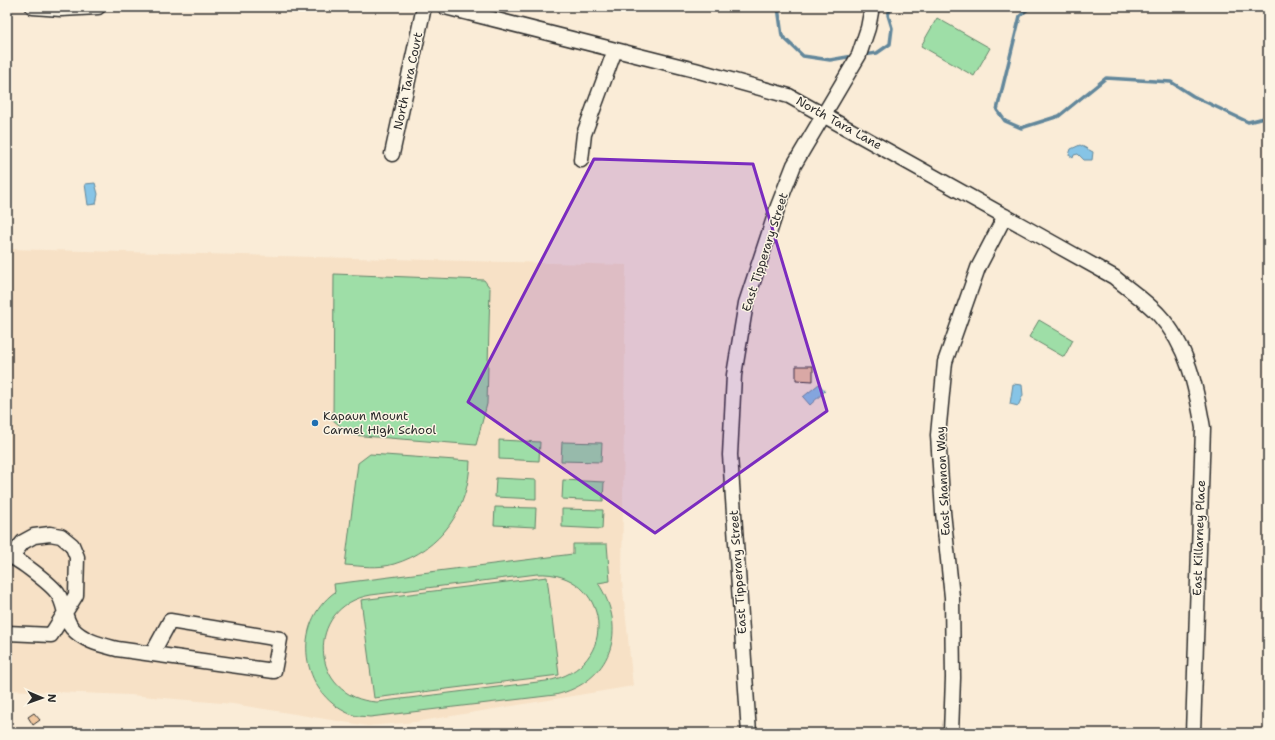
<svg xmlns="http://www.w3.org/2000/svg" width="1275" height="740" viewBox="0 0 1275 740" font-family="'Shantell Sans',sans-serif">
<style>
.built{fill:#f7e1c6}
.green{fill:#9edea7;stroke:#648469;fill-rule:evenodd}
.water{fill:#86c4e6;stroke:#62879b}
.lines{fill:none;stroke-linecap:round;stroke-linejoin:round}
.stream{stroke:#62879b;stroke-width:3.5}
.building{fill:#f0c79f;stroke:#2b2b2b}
.minor-casing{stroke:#2b2b2b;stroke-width:17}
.minor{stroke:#fcf5e5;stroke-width:14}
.marked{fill:#7b2cbf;fill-opacity:0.2;stroke:#7b2cbf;stroke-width:3;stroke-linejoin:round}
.poi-dot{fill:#1f6fb2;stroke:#fcf5e5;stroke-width:1.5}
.labels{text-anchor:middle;stroke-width:3;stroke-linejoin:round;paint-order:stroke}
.street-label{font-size:12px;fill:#2b2b2b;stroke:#fcf5e5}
.poi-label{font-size:12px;fill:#2b2b2b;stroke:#fcf5e5;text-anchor:start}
</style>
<rect width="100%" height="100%" fill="#faecd7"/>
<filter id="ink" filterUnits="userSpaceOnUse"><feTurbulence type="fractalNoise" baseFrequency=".025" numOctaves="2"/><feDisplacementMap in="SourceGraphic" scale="8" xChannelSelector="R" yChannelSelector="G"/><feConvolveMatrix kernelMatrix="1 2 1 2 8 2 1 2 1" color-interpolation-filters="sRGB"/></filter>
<g filter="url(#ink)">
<path class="built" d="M7,249L626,265L622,581L633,686L415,722L368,726L233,704L130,695L7,690Z"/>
<path class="green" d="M937,18L990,48L974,76L921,46Z
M334,274L484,280L490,288L487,404L476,445L351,435L333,420Z
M1039,320L1073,340L1064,357L1029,337Z
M499,440L540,442L539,461L499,459Z
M562,442L602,443L601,462L561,461Z
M370,454L470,461C469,509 441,550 394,564C378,569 361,566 345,565L358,463Z
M496,478L536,480V499L495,497Z
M563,480L604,482L603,501L562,499Z
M495,507L536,508L535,527L494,525Z
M562,509L603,510L602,529L562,527Z
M573,544H607L610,581L598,583C629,630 611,682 555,695L370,717C362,716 358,717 350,714C300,693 291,624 335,592L334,584L573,554ZM537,574C611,570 622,669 546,681L377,702C309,699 304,606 371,595Z
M547,577L559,675L374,698L361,600Z"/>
<path class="water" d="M1080,145L1093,152L1092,160H1084L1078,154L1074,155L1073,158L1069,155L1071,149Z
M95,183L98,194L96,204L88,205L85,184Z
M819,384L825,391L810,405L803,397Z
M1013,384L1022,385L1023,395L1018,406L1010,404Z"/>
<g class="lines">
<path class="stream" d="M778,7L782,36L803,56L830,60L853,56
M1030,7L1020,16L997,110L1005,121L1021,128L1059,116L1106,78L1171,82L1193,96L1248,122L1268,117
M863,55L877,53L890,44L892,28L888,15L891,7"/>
</g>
<path class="building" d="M796,366H813V381L796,380Z
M34,713L40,720L33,725L28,717Z"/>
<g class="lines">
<g class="minor-casing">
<path id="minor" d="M33,7L61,9L98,7
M445,7L695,70L789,96L1114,277C1128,289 1146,301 1159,315C1188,346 1196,387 1203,428L1193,733
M392,154L424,7
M581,160L584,134L615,50
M7,556C16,556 53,586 58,594C65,604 64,619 72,628C83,641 102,645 117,649L274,671L280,639L170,621L152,654
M7,633L51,635L76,595L77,557L72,545L61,536L50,534L34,536L23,542L12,556
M749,733L730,455L734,375L746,303L778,206L794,165L859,55L868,28L872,7
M951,733L953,678L952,597L943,512L938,435L945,362L978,268L1005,216"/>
</g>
<use href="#minor" class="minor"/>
</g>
</g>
<path class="marked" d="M594,159L753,164L827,411L655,533L468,402Z"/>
<circle class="poi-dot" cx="315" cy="423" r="4"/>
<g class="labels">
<g class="street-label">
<text transform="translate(408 81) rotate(-78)" y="4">North Tara Court</text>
<text transform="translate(839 123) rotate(29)" y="4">North Tara Lane</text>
<text transform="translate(765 252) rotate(-72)" y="4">East Tipperary Street</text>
<text transform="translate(943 481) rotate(-93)" y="4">East Shannon Way</text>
<text transform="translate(1199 538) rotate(-88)" y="4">East Killarney Place</text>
<text transform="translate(738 572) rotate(-94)" y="4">East Tipperary Street</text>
</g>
<g class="poi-label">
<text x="323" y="420">Kapaun Mount<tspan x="323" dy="14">Carmel High School</tspan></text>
</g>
</g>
<rect width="1275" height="740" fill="none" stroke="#fcf5e5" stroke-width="24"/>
<rect x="12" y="12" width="1251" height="716" fill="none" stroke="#2b2b2b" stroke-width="1.5" filter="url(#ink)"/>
<g transform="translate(42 698) rotate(92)" stroke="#fcf5e5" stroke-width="3" paint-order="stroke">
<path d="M0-3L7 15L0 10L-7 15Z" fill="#2b2b2b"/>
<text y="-6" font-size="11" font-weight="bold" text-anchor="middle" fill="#2b2b2b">N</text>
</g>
</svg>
